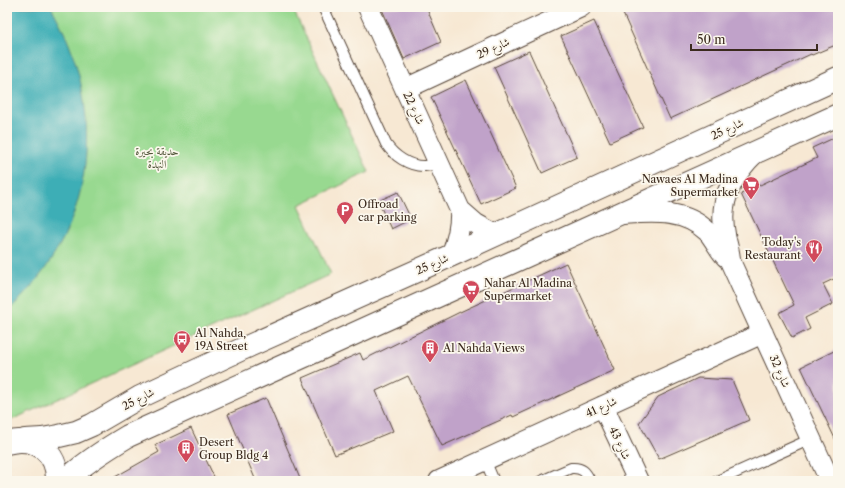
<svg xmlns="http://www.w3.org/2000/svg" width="845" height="488" viewBox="0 0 845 488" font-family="'Libre Caslon Text',Amiri,serif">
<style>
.green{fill:#98d990;stroke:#6a8257}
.water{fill:#3daeb6;stroke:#3c6c6a}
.building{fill:#c0a2c9}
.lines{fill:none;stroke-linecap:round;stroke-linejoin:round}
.lane-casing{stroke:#574639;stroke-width:12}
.street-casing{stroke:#574639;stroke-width:22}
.secondary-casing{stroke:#574639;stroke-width:24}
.lane{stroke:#fff;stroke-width:10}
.street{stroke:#fff;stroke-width:20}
.secondary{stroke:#fff;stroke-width:22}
.labels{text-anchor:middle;stroke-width:3.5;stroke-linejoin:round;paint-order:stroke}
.street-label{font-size:11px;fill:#3b2a1e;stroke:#fbf7ec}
.park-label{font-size:11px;fill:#52563a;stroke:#fbf7ec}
.poi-label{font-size:11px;fill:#3b2a1e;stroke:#fbf7ec;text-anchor:start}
</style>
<rect width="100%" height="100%" fill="#fbf7ec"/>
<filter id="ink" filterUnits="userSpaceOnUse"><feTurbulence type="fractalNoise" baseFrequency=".025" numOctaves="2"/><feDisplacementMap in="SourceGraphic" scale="8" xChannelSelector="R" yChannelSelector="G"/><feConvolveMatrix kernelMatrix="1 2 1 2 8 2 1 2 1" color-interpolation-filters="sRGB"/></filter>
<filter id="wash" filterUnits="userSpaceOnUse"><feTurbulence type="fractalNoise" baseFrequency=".012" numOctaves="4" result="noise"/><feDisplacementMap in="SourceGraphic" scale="16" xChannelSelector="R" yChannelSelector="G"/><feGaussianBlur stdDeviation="0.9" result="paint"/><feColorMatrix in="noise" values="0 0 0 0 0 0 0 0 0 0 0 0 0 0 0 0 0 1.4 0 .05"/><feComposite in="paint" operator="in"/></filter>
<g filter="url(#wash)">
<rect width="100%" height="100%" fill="#f7e8d3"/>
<path class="green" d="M7,7H292L369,172L299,205L331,274L7,422Z"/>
<path class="water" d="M7,7H51C94,80 100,174 58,248C45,272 27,293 7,312Z"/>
<g id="blocks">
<path class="building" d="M381,7H426L441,42L404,59Z
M620,7H838V44L812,55L811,54L670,119Z
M594,21L643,127L610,142L561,36Z
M529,51L577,157L542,173L494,67Z
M466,80L516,188L481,204L431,97Z
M838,136V277L823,284L833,304L805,318L810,329L792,338L779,313L794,305L741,194L817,158L812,148Z
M398,192L411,219L391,229L378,201Z
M566,263L615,370L513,417L512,415L442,446L408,376L376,391L393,431L335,455L302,378L360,353L363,360L460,312Z
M838,349V445L801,367Z
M698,378L732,380L749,420L659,459L639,423L658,397Z
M266,398L301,481H256L228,414Z
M191,428L216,481H108L159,452L155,445Z"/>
</g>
</g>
<g filter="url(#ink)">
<use href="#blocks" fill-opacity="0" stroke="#574639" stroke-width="1"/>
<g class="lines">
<g class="lane-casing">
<path id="lane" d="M323,7L386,144C394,156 409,166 423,166C428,166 434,164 439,163
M485,460L494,481
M466,469L472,481
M541,481L571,468C582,467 586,472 590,481
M717,481L811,439"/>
</g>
<g class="street-casing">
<path id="street" d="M368,7L460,210L476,224L496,235
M405,89L581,7
M755,153C732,175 718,201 725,234C726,243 730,251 730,261L830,481
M622,214C653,212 685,209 708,232C715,240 719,250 726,257
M452,255C457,239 461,226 460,210
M603,406L638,481
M439,481L763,333"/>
</g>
<g class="secondary-casing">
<path id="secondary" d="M25,440L42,439L59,436L76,432L92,425L140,397L240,350L452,255L838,78
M7,443C35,435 58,452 57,481
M65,481C84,463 106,449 128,436L838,115"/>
</g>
<use href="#lane" class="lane"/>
<use href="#street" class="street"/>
<use href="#secondary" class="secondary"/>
</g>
</g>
<defs>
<g id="supermarket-pin" transform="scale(0.9)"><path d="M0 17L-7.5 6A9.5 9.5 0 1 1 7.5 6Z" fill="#d1495b" stroke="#fbf7ec"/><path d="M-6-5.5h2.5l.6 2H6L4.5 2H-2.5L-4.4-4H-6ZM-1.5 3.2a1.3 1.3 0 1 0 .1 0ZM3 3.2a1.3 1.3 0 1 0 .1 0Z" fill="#fff"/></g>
<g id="parking-pin" transform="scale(0.9)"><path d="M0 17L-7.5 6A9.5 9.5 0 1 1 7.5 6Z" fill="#d1495b" stroke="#fbf7ec"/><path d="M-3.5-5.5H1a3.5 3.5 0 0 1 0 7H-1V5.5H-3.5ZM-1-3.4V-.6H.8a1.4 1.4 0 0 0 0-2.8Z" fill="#fff"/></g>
<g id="restaurant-pin" transform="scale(0.9)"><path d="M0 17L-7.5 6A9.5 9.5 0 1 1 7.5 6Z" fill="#d1495b" stroke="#fbf7ec"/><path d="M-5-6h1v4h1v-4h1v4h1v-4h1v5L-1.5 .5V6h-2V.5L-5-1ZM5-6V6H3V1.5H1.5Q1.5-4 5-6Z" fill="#fff"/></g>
<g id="bus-pin" transform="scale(0.9)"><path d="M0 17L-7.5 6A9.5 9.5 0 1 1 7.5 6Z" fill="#d1495b" stroke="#fbf7ec"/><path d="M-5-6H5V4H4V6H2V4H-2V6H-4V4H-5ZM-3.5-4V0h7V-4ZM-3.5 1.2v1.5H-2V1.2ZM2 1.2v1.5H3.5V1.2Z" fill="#fff"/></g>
<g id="building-pin" transform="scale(0.9)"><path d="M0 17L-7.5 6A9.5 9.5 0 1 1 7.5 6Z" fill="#d1495b" stroke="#fbf7ec"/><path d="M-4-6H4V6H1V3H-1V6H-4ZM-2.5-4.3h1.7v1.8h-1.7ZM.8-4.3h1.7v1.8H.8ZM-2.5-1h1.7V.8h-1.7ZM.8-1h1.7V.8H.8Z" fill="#fff"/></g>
</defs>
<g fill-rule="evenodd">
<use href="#supermarket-pin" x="751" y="185"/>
<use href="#parking-pin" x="345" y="210"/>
<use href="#restaurant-pin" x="814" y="248"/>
<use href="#supermarket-pin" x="471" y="289"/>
<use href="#bus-pin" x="182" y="339"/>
<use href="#building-pin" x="430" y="348"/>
<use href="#building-pin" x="186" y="448"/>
</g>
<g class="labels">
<g class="street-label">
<text transform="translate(493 48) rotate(-25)" y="4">شارع 29</text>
<text transform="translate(414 108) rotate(65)" y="4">شارع 22</text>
<text transform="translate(727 129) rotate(-25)" y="4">شارع 25</text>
<text transform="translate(432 264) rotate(-24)" y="4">شارع 25</text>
<text transform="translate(780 371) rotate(66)" y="4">شارع 32</text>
<text transform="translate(138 399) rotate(-28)" y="4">شارع 25</text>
<text transform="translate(601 407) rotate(-25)" y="4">شارع 41</text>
<text transform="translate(620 443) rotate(65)" y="4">شارع 43</text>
</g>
<g class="park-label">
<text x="157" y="155">حديقة بحيرة<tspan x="157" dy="13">النهدة</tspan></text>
</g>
<g class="poi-label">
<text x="738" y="183" text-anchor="end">Nawaes Al Madina<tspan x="738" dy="13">Supermarket</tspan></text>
<text x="358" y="208">Offroad<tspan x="358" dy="13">car parking</tspan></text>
<text x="801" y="246" text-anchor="end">Today's<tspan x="801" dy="13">Restaurant</tspan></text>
<text x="484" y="287">Nahar Al Madina<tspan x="484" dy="13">Supermarket</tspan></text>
<text x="195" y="337">Al Nahda,<tspan x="195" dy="13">19A Street</tspan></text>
<text x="443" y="352">Al Nahda Views</text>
<text x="199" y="446">Desert<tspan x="199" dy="13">Group Bldg 4</tspan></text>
</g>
</g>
<rect width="845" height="488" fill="none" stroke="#fbf7ec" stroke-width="24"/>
<path d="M691 44v6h126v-6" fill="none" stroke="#3b2a1e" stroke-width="2"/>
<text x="697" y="44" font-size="12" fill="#3b2a1e" stroke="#fbf7ec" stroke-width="3" paint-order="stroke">50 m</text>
</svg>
